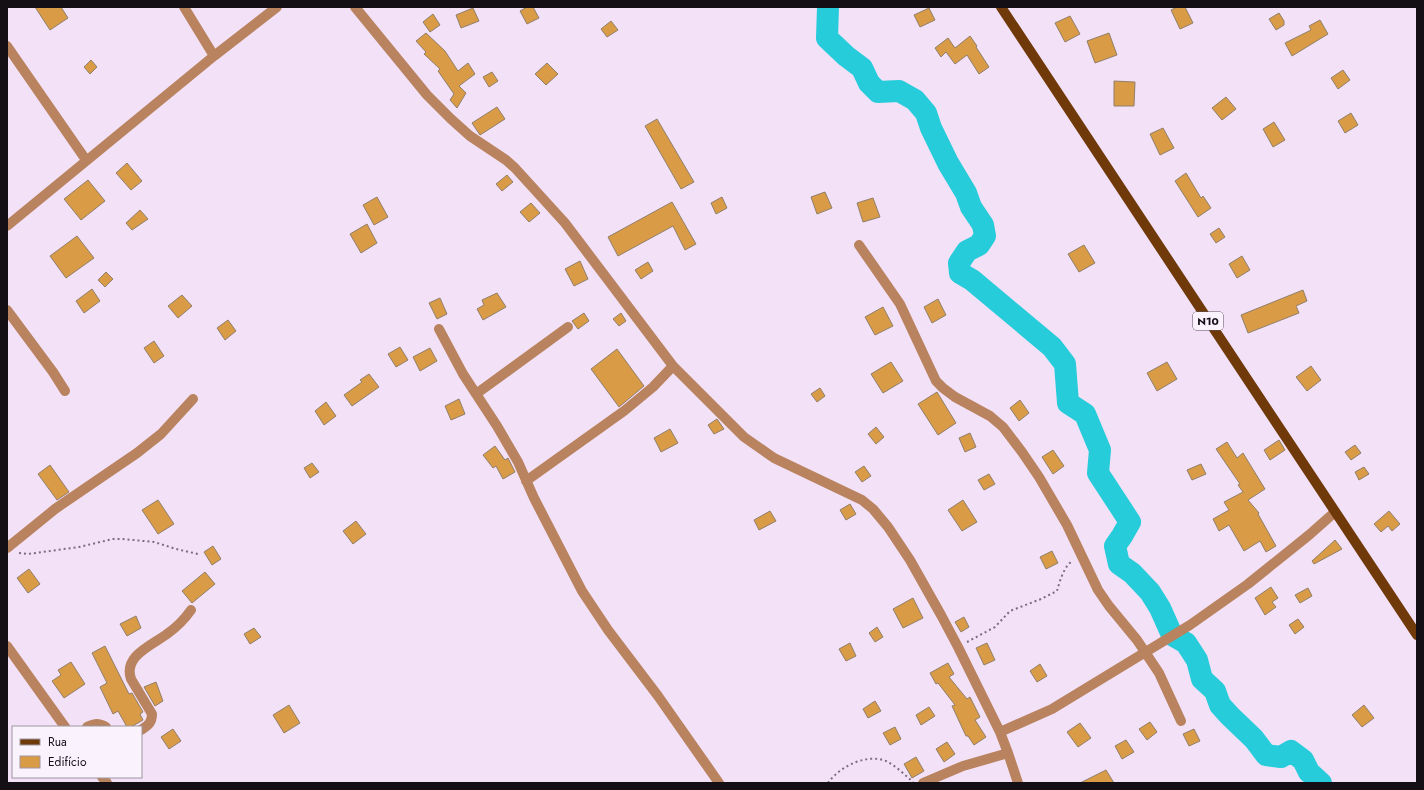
<svg xmlns="http://www.w3.org/2000/svg" width="1424" height="790" viewBox="0 0 1424 790" font-family="Jost,sans-serif">
<style>
.lines{fill:none;stroke-linecap:round;stroke-linejoin:round}
.river{stroke:#26ccda;stroke-width:22}
.building{fill:#da9b46;stroke:#907f6a}
.path{stroke:#7a6e7d;stroke-width:2;stroke-dasharray:2 3;stroke-linecap:butt}
.minor{stroke:#b8835e;stroke-width:10}
.major{stroke:#6f3909;stroke-width:10}
.labels{text-anchor:middle;stroke-width:3.5;stroke-linejoin:round;paint-order:stroke}
.shield{fill:#faf2fc;stroke:#59525a;stroke-width:1}
.shield-label{font-size:11px;font-weight:bold;fill:#140e15}
</style>
<rect width="100%" height="100%" fill="#f3e1f8"/>
<g class="lines">
<path class="river" d="M828,7L827,38L846,56L862,68L869,83L878,92L899,91L915,100L926,113L931,128L948,163L966,193L971,207L983,225L985,236L979,245L967,251L959,263L960,273L972,280L1052,347L1065,364L1068,403L1085,414L1100,450L1098,473L1130,522L1122,536L1115,546L1119,564L1132,573L1150,592L1160,608L1172,635L1186,643L1197,660L1202,679L1215,691L1220,705L1230,716L1254,739L1266,755L1281,757L1291,751L1303,760L1309,772L1321,783"/>
</g>
<path class="building" d="M35,7H61L68,18L50,30Z
M527,7H533L539,18L527,24L520,11Z
M1177,7H1185L1193,23L1180,29L1171,10Z
M473,8L479,21L461,28L456,15Z
M929,8L935,20L920,27L914,15Z
M1279,13L1284,21V25L1276,30L1269,19Z
M433,14L440,25L430,32L423,22Z
M1070,16L1080,34L1065,42L1055,23Z
M1320,20L1328,34L1292,56L1285,43L1311,30L1309,26Z
M611,21L618,30L607,37L601,29Z
M426,33L445,51L458,71L468,63L475,74L459,86L466,93L457,108L450,100L454,94L438,71L440,69L424,54L426,52L416,41Z
M1109,33L1117,55L1095,63L1087,41Z
M970,36L977,46L976,47L989,67L979,74L967,55L955,64L946,52L941,57L935,48L948,38L955,48Z
M91,60L97,67L90,74L84,67Z
M547,63L558,74L546,85L535,74Z
M1343,70L1350,80L1338,89L1331,78Z
M492,72L498,81L489,87L483,77Z
M1114,81L1135,82L1134,106H1114Z
M1226,97L1236,109L1222,120L1212,108Z
M497,107L505,119L480,135L472,123Z
M1351,113L1358,125L1345,133L1338,121Z
M657,119L694,182L681,189L645,126Z
M1274,122L1285,140L1273,147L1263,129Z
M1163,128L1174,148L1160,155L1150,134Z
M127,163L142,181L131,190L116,173Z
M1186,173L1201,198L1203,196L1211,208L1198,217L1175,181Z
M507,175L513,182L502,191L496,184Z
M88,180L105,201L81,220L64,199Z
M825,192L832,208L817,214L811,197Z
M377,197L388,217L374,225L363,205Z
M722,197L727,208L716,214L711,203Z
M873,198L880,217L863,222L857,203Z
M672,202L696,244L685,250L673,226L618,256L608,237Z
M531,203L540,213L529,222L520,212Z
M140,210L148,219L132,230L126,223Z
M367,224L377,243L361,253L350,234Z
M1219,228L1225,237L1216,243L1210,234Z
M77,236L94,258L66,278L50,256Z
M1084,245L1095,263L1079,272L1068,254Z
M1242,256L1250,270L1237,278L1229,264Z
M580,261L588,279L574,286L565,269Z
M648,262L653,271L641,279L635,270Z
M106,272L113,279L105,287L98,280Z
M92,289L100,301L84,313L76,301Z
M1303,290L1307,301L1296,306L1299,313L1248,333L1241,315Z
M497,293L506,307L483,320L477,309L484,305L482,300Z
M182,295L192,306L178,318L168,306Z
M440,298L447,314L437,319L429,303Z
M938,299L946,315L932,323L924,307Z
M883,307L893,326L875,335L865,317Z
M584,313L589,321L578,329L572,321Z
M621,313L626,321L619,326L613,319Z
M228,320L236,331L225,340L217,328Z
M154,341L164,356L154,363L144,348Z
M400,347L408,360L396,367L388,354Z
M430,348L437,361L420,371L413,357Z
M617,349L644,386L619,407L591,369Z
M891,362L903,381L883,393L871,374Z
M1167,362L1177,379L1157,391L1147,373Z
M1311,366L1321,380L1307,391L1296,377Z
M369,374L379,387L352,406L344,395L362,382L360,380Z
M820,388L825,396L817,402L811,394Z
M937,392L956,423L938,435L918,404Z
M459,399L465,414L451,420L445,406Z
M1020,400L1029,413L1019,421L1010,408Z
M326,402L336,416L324,425L315,411Z
M717,419L724,429L714,434L708,425Z
M876,427L884,437L876,444L868,434Z
M670,429L678,443L661,452L654,438Z
M970,433L976,447L965,452L959,438Z
M1279,440L1285,450L1270,460L1264,450Z
M1227,442L1237,458L1243,453L1265,489L1248,500L1259,513L1258,514L1276,546L1266,552L1260,541L1244,551L1229,525L1219,531L1213,519L1229,510L1224,502L1243,492L1238,485L1240,484L1216,449Z
M1355,445L1361,453L1351,460L1345,452Z
M495,446L505,460L508,458L515,472L503,479L496,466L493,468L483,455Z
M1053,450L1064,466L1053,474L1042,457Z
M312,463L319,472L310,478L304,468Z
M1201,464L1206,474L1192,480L1187,470Z
M50,465L69,492L57,500L38,474Z
M864,466L871,476L862,482L855,472Z
M1364,467L1369,474L1359,480L1355,472Z
M989,474L995,484L984,490L978,480Z
M158,500L174,524L158,534L142,510Z
M963,500L977,522L962,531L948,510Z
M850,504L856,514L846,520L840,510Z
M770,511L776,521L759,530L754,520Z
M1389,511L1400,524L1392,531L1388,526L1381,532L1374,524Z
M356,521L366,534L353,544L343,531Z
M1335,540L1342,549L1314,564L1312,561Z
M213,546L221,559L212,565L204,552Z
M1052,551L1058,563L1046,569L1040,557Z
M29,569L40,584L28,593L17,578Z
M205,572L215,584L192,603L182,591Z
M1271,587L1278,598L1272,602L1276,607L1265,615L1255,598Z
M1308,588L1312,596L1300,603L1295,595Z
M913,598L923,618L903,628L893,609Z
M136,616L141,628L127,636L120,624Z
M964,617L969,627L961,632L955,622Z
M1298,619L1304,627L1295,634L1289,625Z
M877,627L883,637L875,642L869,633Z
M254,628L261,637L250,644L244,634Z
M850,643L856,656L846,661L839,649Z
M987,643L995,660L984,665L976,648Z
M105,646L129,694L132,693L143,712L140,714L143,720L131,727H127L118,711L113,714L100,687L107,683L92,653Z
M71,662L85,684L64,698L52,681L61,675L58,670Z
M948,663L954,674L949,677L967,699L970,697L980,717L975,720L986,737L974,745L968,736H966L952,706L955,705L938,683L936,684L930,673Z
M1040,664L1047,676L1037,682L1030,671Z
M156,682L163,701L155,706L144,687Z
M875,701L881,711L868,718L863,709Z
M289,705L300,723L284,733L273,715Z
M1364,705L1374,718L1362,727L1352,715Z
M929,707L935,716L921,725L916,715Z
M1150,722L1157,732L1147,740L1139,729Z
M1080,723L1091,738L1078,747L1067,732Z
M895,727L901,739L890,745L883,733Z
M173,729L181,741L169,749L161,737Z
M1194,729L1200,741L1189,746L1183,734Z
M1126,740L1134,752L1122,759L1115,746Z
M947,742L955,754L944,762L936,749Z
M916,757L924,771L912,778L904,764Z
M1106,770L1114,783H1080Z"/>
<g class="lines">
<path class="path" d="M19,553L28,554L79,547L113,539H123L154,542L176,549L198,554
M967,642L995,627L1010,611L1041,599L1057,591C1060,580 1064,567 1072,561
M828,783C839,767 866,753 886,761C896,766 905,775 913,782"/>
<path class="minor" d="M184,7L214,56
M355,7L427,95L451,119L470,136L506,160L515,168L565,223L673,366L744,437L774,458L862,500L873,509L888,527L910,560L941,615L958,647L1000,732L1008,753L1018,783
M7,46L86,160
M7,226L214,56L277,7
M859,245L900,304L936,381L943,388L955,397L990,416L1003,427L1022,452L1039,477L1067,525L1098,590L1109,606L1137,640L1159,673L1181,721
M7,310L53,372L65,391
M439,329L463,374L497,426L518,462L534,498L582,591L608,630L658,696L719,783
M476,394L568,327
M526,481L624,411L653,387L673,366
M7,548L55,509L137,453L161,434L193,399
M7,646L65,727
M87,727C95,723 99,723 106,727
M141,730C148,725 152,723 152,714L131,679C123,656 152,645 167,634C177,627 184,620 191,610
M1000,732L1052,709L1190,625L1248,584L1309,535L1335,512
M102,777L107,783
M923,783L963,766L1008,753"/>
<path class="major" d="M1001,7L1212,326L1417,635"/>
</g>
<g class="labels">
<rect class="shield" x="1193" y="312" width="30" height="18" rx="3"/>
<g class="shield-label">
<text x="1208" y="325">N10</text>
</g>
</g>
<rect width="1424" height="790" fill="none" stroke="#140e15" stroke-width="16"/>
<rect x="12" y="726" width="130" height="52" fill="#faf2fc" stroke="#9e97a0"/>
<rect x="20" y="739" width="20" height="6" fill="#6f3909" stroke="#9e97a0"/>
<text x="48" y="746" font-size="12" fill="#140e15">Rua</text>
<rect x="20" y="756" width="20" height="12" fill="#da9b46" stroke="#9e97a0"/>
<text x="48" y="766" font-size="12" fill="#140e15">Edifício</text>
</svg>
